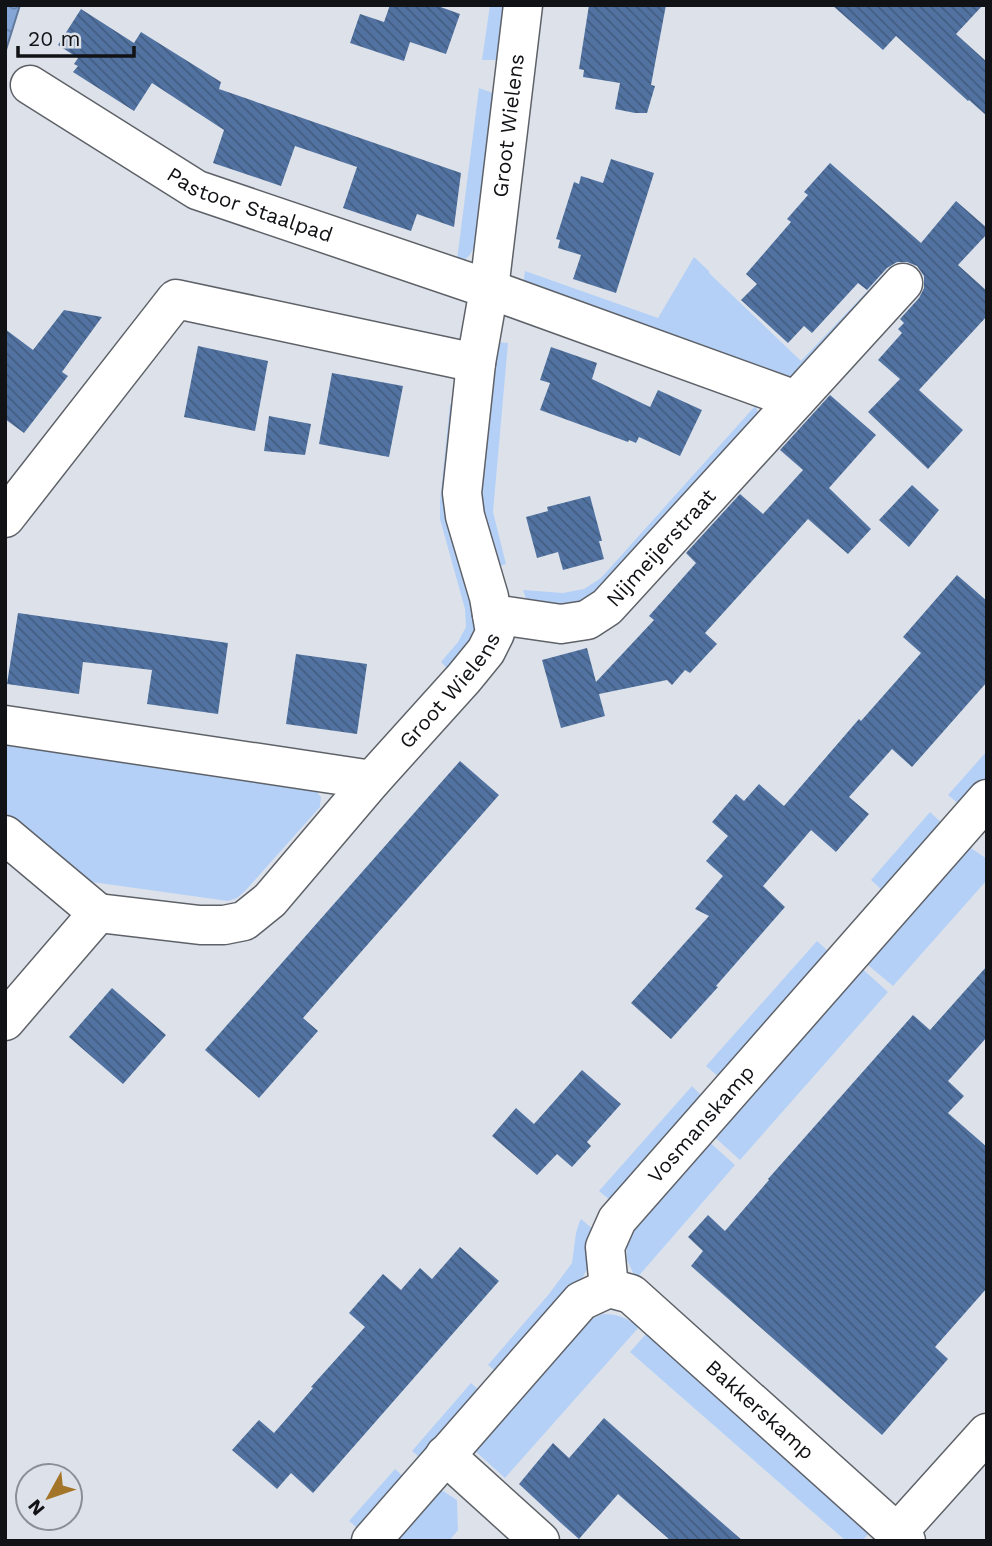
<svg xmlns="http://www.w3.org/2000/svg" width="992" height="1546" viewBox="0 0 992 1546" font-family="'Work Sans',sans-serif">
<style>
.grass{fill:#b4d0f7}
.water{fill:url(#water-ripples);stroke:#617a9d;stroke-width:2}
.building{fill:url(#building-back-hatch)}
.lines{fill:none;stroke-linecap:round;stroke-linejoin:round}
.minor-casing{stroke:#5e6268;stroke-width:41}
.minor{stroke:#fff;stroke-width:38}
.labels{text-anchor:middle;stroke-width:6;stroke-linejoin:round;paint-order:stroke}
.street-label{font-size:21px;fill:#111215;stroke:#dde2ea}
</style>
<defs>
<pattern id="water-ripples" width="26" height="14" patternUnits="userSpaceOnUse" patternTransform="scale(1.75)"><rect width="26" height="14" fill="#83a6d7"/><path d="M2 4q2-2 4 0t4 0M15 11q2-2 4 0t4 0" fill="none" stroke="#6a86ad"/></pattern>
<pattern id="building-back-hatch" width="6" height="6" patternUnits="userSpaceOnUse" patternTransform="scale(1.75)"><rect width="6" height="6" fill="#5273a1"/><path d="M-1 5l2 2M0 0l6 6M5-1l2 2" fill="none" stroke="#435d82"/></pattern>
</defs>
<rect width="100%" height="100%" fill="#dde2ea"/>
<path class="grass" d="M490,5H511L503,60H482Z
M479,88L496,94L479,240L469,256L464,260L463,258L457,260Z
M694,257L709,271V273L801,361L892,265L916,287L791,379L523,286L525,271L658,318Z
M496,342L508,343L493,512L506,564L496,567L481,507Z
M450,404L459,405L477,624L472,641L448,669L441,662L458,642L466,627L465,609L440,519V501Z
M756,405L758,414L603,592C571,608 559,603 526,599L523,590L563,593L584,589L601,578Z
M5,743L316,791L321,797L320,807L245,891L237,898L228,901L85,881L5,812Z
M987,751V776L961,806L948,795Z
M930,812L944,825L884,892L871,880Z
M965,844L987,859V880L893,986L862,960Z
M817,941L830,953L720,1078L706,1066Z
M858,965L888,992L740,1160L710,1133Z
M692,1086L703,1097L611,1201L599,1191Z
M705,1138L735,1165L636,1279L627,1260L626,1237Z
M581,1219L594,1230L590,1263L579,1285L501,1376L488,1365L549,1294L572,1263L576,1233L579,1223Z
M603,1314C618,1314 627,1318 639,1327L505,1478L474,1450L591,1319Z
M646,1334L870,1532L862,1541H846L630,1352Z
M471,1383L481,1392L425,1462L412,1451Z
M395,1469L405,1478L363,1533L349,1521Z
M440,1489L457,1500L458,1530L449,1541H394Z"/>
<path class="water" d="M5,5H20L5,53Z"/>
<path class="building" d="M390,5H435L460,14L446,54L410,42L404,61L350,43L360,14L384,22Z
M589,5H666L651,85L655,86L647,113H635L615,109L620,83L583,77L584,70L579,69Z
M832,5H983L956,34L987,62V116L969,100L968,101L896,36L883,50Z
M81,9L134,43L141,32L221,82L219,89L461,173L454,227L417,214L411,231L343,208L357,167L295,146L281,186L213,163L224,130L152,83L134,111L73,72L78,66L74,64L78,58L58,45Z
M611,159L654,173L616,293L573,279L581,255L558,248L560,240L556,239L574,182L579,184L581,176L603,183Z
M830,163L921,243L956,201L987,228V234L958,265L987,291V316L919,390L963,430L928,469L868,412L900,379L878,360L902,333L898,329L904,323L900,319L919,298L924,288V276L917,266L907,262H897L887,268L867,290L858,283L812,333L804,326L788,343L741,300L757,284L746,274L791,222L787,219L808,195L804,192Z
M64,310L102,317L62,372L68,376L24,433L5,419V329L33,350Z
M198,346L268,361L255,431L184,417Z
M551,347L597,363L592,379L650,407L658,390L702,410L680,456L639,437L636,443L629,440L628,442L540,410L550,383L540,380Z
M332,373L403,386L389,457L319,444Z
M830,395L876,435L829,488L871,529L848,554L808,519L705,633L717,644L690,673L685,670L672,685L667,680L599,694L605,716L561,728L542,660L587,648L596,682L654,620L649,616L696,563L686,553L740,494L763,514L803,470L780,450Z
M269,416L311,424L305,455L264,451Z
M912,485L939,510L909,547L879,520Z
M590,496L602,541H599L604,559L563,570L558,552L537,558L526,517L548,511L547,507Z
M957,575L987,601V682L912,767L892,749L849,797L869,814L836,852L811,830L763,886L785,907L716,986L718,987L671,1039L631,1003L709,916L695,909L723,876L706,861L728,836L712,822L736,794L744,801L759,784L784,806L859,719L861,721L921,653L903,637Z
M18,613L228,643L218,714L147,704L152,670L83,662L79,694L7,684Z
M296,654L367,664L357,734L286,724Z
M460,761L499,795L303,1018L318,1031L259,1098L205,1050Z
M987,966V1037L948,1081L964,1096L948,1113L987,1147V1288L935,1347L948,1359L882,1435L691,1266L703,1251L688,1237L708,1215L725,1231L769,1180L768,1179L913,1015L930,1030Z
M112,988L166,1035L123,1084L69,1037Z
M582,1070L621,1104L587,1142L591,1146L572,1167L557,1154L537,1175L492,1136L516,1108L534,1124Z
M460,1247L499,1281L313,1493L291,1473L277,1489L232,1450L259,1420L274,1433L313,1388L311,1387L365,1327L349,1313L383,1274L401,1290L420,1268L432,1279Z
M604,1418L712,1514L743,1541H671L618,1494L579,1539L561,1523L519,1484L553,1443L569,1458Z"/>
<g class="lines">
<g class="minor-casing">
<g id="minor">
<path id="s1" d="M30,85L197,190L489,289L796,400"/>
<path d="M5,518L176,299L476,363"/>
<path id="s2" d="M492,614L561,624L587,620L607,607L903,283"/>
<path d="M5,725L372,780"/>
<path d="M5,835L98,913"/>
<path id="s3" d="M98,913L200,925H224L244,921L270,900L372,780L464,678L486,651L495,633L489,597L465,516L462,493L476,363L489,289L523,5"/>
<path d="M5,1021L98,913"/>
<path id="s4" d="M609,1288L631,1294L906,1541"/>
<path d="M445,1455L540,1541"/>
<path d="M897,1533L987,1433"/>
<path id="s5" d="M371,1541L581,1301L609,1288L605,1247L617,1220L987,799"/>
</g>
</g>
<use href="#minor" class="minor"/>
</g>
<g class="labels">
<g class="street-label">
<text dy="7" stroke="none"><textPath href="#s3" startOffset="1045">Groot Wielens</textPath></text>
<text dy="7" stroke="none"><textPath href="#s1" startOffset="252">Pastoor Staalpad</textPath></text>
<text dy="7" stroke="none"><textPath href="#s2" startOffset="200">Nijmeijerstraat</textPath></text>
<text dy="7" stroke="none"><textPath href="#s3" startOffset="457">Groot Wielens</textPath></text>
<text dy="7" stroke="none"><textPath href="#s5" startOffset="548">Vosmanskamp</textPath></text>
<text dy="7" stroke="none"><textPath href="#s4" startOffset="196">Bakkerskamp</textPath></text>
</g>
</g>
<rect width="992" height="1546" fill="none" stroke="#111215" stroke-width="14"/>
<g transform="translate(49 1497) rotate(230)"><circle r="33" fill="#dde2ea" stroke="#8b8f95" stroke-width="2"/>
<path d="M0-5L12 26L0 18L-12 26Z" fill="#a37528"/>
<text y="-10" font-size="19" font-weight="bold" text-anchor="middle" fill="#111215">N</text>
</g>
<path d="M18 46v10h116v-10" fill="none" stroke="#111215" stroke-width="3.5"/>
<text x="28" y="46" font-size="21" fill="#111215" stroke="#dde2ea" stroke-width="5" paint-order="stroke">20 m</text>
</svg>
